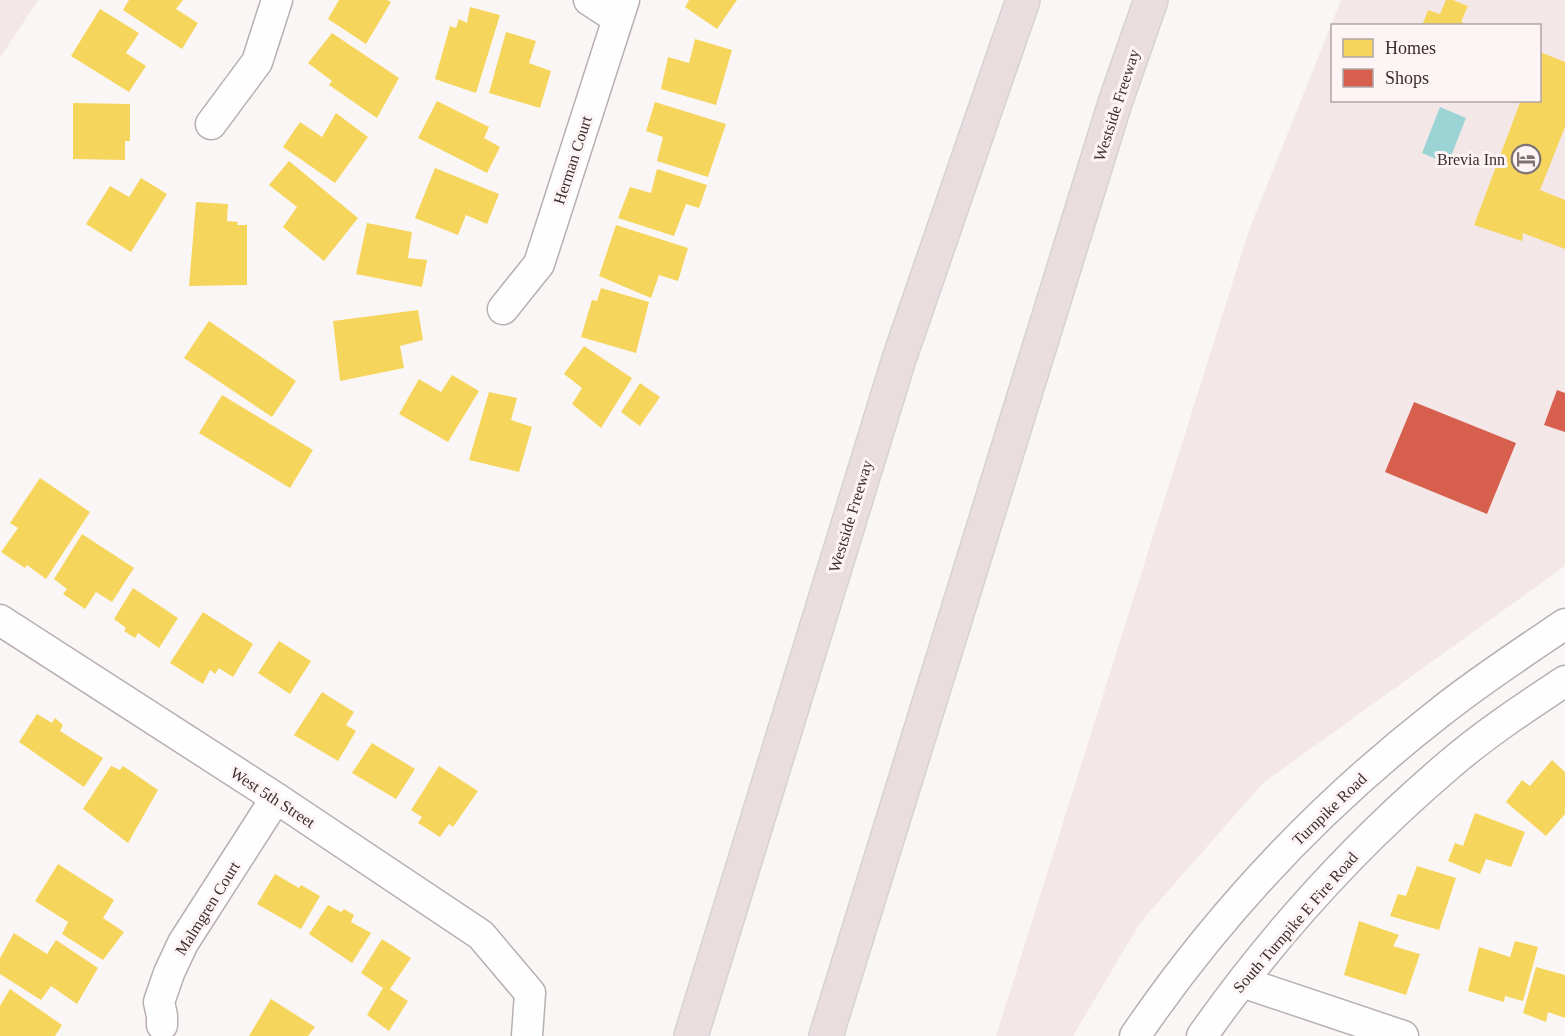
<svg xmlns="http://www.w3.org/2000/svg" width="1565" height="1036" viewBox="0 0 1565 1036" font-family="'Times New Roman',serif">
<style>
.built{fill:#f4e7e8;fill-rule:evenodd}
.water{fill:#9cd4d5}
.homes{fill:#f6d55c}
.shops{fill:#d6604d}
.lines{fill:none;stroke-linecap:round;stroke-linejoin:round}
.minor-casing{stroke:#b8afb0;stroke-width:33}
.highway-casing{stroke:#d6d2d2;stroke-width:36}
.minor{stroke:#fefefe;stroke-width:30}
.highway{stroke:#eadde0;stroke-width:33}
.labels{text-anchor:middle;stroke-width:6;stroke-linejoin:round;paint-order:stroke}
.street-label{font-size:16px;fill:#3c2d30;stroke:#fdf4f5}
.poi-label{font-size:16px;fill:#3c2d30;stroke:#fdf4f5;text-anchor:end}
</style>
<rect width="100%" height="100%" fill="#fbf6f6"/>
<path class="built" d="M0,0H38L0,58Z
M1341,0H1565V566L1263,783L1140,923L1073,1036H996L1249,230ZM1332,26H1540V100H1332Z"/>
<path class="water" d="M1440,107L1466,118L1448,164L1422,153Z"/>
<path class="homes" d="M129,0H183L176,9L198,23L182,49L123,10Z
M339,0H387L391,2L366,44L328,19Z
M689,0H737L717,29L685,7Z
M1446,0H1453L1468,6L1461,22L1470,26H1422L1428,10L1440,14Z
M470,7L500,15L476,93L435,79L450,26L456,28L459,19L467,23Z
M100,9L139,33L126,53L146,66L129,92L71,56Z
M506,32L536,41L529,63L551,71L540,108L489,93Z
M332,33L399,78L377,118L329,85L332,81L308,63Z
M695,39L732,50L716,105L661,89L668,57L689,63Z
M1540,52L1565,62V127L1540,190L1565,200V249L1523,233L1522,241L1474,225L1521,100H1540Z
M437,101L489,127L484,138L500,147L487,173L418,138Z
M655,102L726,124L708,177L657,161L663,137L646,131Z
M73,103L130,104V141H125V160L73,159Z
M336,113L368,137L335,183L283,147L300,122L322,137Z
M289,161L358,218L324,261L283,227L297,207L269,185Z
M435,168L499,194L487,224L466,215L458,235L415,218Z
M657,169L707,185L699,208L686,204L674,236L618,218L630,187L651,193Z
M141,178L167,194L131,252L86,224L110,186L129,197Z
M196,202L228,204L227,221L238,222L237,225H247V285L189,286Z
M367,223L412,232L408,258L427,260L422,287L356,274Z
M616,225L688,248L678,281L659,275L651,298L599,276Z
M601,288L649,302L636,353L581,337L592,300L597,301Z
M418,310L423,340L400,346L404,368L340,381L333,321Z
M209,321L296,381L272,417L184,358Z
M584,346L632,378L601,428L572,404L582,388L564,374Z
M452,375L479,391L448,442L399,414L419,379L441,392Z
M640,383L660,397L640,426L621,412Z
M489,392L517,398L511,420L532,427L519,472L469,460Z
M222,395L313,450L290,488L199,433Z
M40,478L90,512L46,579L27,565L25,568L1,552L18,528L10,523Z
M82,534L134,568L112,602L96,592L85,609L63,594L67,589L54,579Z
M133,588L178,618L159,648L138,633L135,638L124,631L126,628L114,619Z
M203,612L253,644L233,677L219,668L215,674L210,670L203,684L170,663Z
M279,641L311,661L290,694L258,673Z
M322,692L354,712L346,725L356,731L338,761L294,735Z
M37,714L52,723L55,718L63,725L60,731L103,758L84,787L19,742Z
M372,743L415,769L396,799L352,773Z
M1552,760L1565,772V814L1546,836L1506,802L1522,780L1530,786Z
M111,766L120,770L123,766L158,790L128,843L83,809Z
M439,766L478,791L453,827L449,824L440,837L418,823L422,817L411,810Z
M1475,813L1525,832L1511,867L1486,859L1480,874L1448,861L1455,843L1463,846Z
M58,864L114,900L103,918L124,932L103,960L62,934L68,922L35,901Z
M1417,866L1456,878L1439,930L1390,916L1398,894L1406,896Z
M275,874L299,888L301,885L320,896L301,929L257,904Z
M328,905L341,912L344,909L354,915L351,922L371,933L352,963L309,934Z
M1359,921L1399,935L1393,946L1420,954L1406,995L1344,975Z
M14,933L47,954L56,940L98,968L77,1004L51,986L41,1000L0,974V958Z
M382,939L411,958L390,989L408,1001L389,1031L367,1015L383,988L361,973Z
M1515,941L1538,947L1523,1001L1505,996L1504,1002L1468,991L1479,947L1510,957Z
M1536,967L1565,975V1018L1548,1012L1546,1022L1523,1013Z
M10,989L62,1025L55,1036H0V1006Z
M271,999L315,1027L308,1036H249Z"/>
<path class="shops" d="M1557,390L1565,393V432L1544,425Z
M1414,402L1516,443L1487,514L1385,472Z"/>
<g class="lines">
<g class="minor-casing">
<path id="minor" d="M589,0L618,19
M211,124L257,62L277,0
M503,309L539,264L624,0
M0,620L276,798L481,935L530,993L527,1036
M1242,982L1403,1036
M162,1025V1016L159,1002L169,973L183,943L276,798
M1135,1036C1218,914 1322,804 1439,713C1479,681 1522,653 1565,624
M1202,1036C1273,935 1356,844 1450,764C1486,733 1526,707 1565,681"/>
</g>
<g class="highway-casing">
<path id="highway" d="M691,1036L899,359L1023,0
M826,1036L1115,103L1151,0"/>
</g>
<use href="#minor" class="minor"/>
<use href="#highway" class="highway"/>
</g>
<defs>
<g id="hotel-ring" transform="scale(1.5)"><circle r="9.5" fill="#fdf4f5" stroke="#7f7375" stroke-width="1.5"/><path d="M-6-4.5h1.5V1H6V5H4.5V3h-9V5H-6ZM-4 0a1.8 1.8 0 1 1 3.6 0ZM.5 0V-2.5h3Q6-2.5 6 0Z" fill="#7f7375"/></g>
</defs>
<g fill-rule="evenodd">
<use href="#hotel-ring" x="1526" y="159"/>
</g>
<g class="labels">
<g class="street-label">
<text transform="translate(1116 105) rotate(-72)" y="6">Westside Freeway</text>
<text transform="translate(572 160) rotate(-72)" y="6">Herman Court</text>
<text transform="translate(850 516) rotate(-73)" y="6">Westside Freeway</text>
<text transform="translate(273 797) rotate(33)" y="6">West 5th Street</text>
<text transform="translate(1329 809) rotate(-44)" y="6">Turnpike Road</text>
<text transform="translate(207 908) rotate(-58)" y="6">Malmgren Court</text>
<text transform="translate(1295 922) rotate(-49)" y="6">South Turnpike E Fire Road</text>
</g>
<g class="poi-label">
<text x="1505" y="165">Brevia Inn</text>
</g>
</g>
<rect x="1331" y="24" width="210" height="78" fill="#fdf4f5" stroke="#b0a4a6" stroke-width="1.5"/>
<rect x="1343" y="39" width="30" height="18" fill="#f6d55c" stroke="#b0a4a6" stroke-width="1.5"/>
<text x="1385" y="54" font-size="18" fill="#3c2d30">Homes</text>
<rect x="1343" y="69" width="30" height="18" fill="#d6604d" stroke="#b0a4a6" stroke-width="1.5"/>
<text x="1385" y="84" font-size="18" fill="#3c2d30">Shops</text>
</svg>
